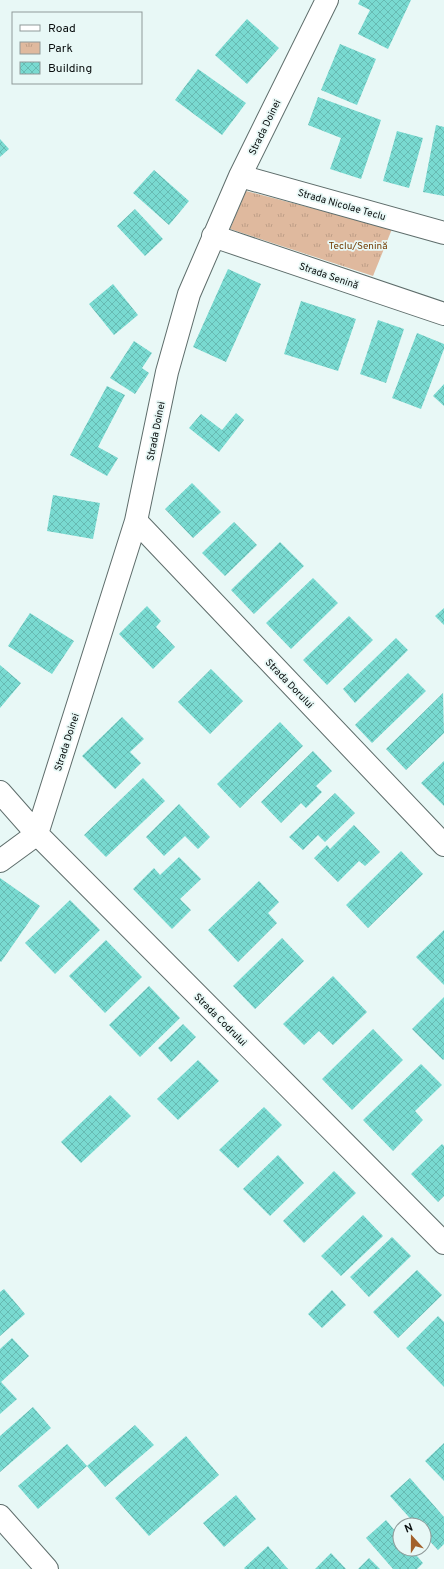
<svg xmlns="http://www.w3.org/2000/svg" width="444" height="1569" viewBox="0 0 444 1569" font-family="Overpass,sans-serif">
<style>
.park{fill:url(#park-tufts)}
.building{fill:url(#building-cross-hatch)}
.lines{fill:none;stroke-linecap:round;stroke-linejoin:round}
.minor-casing{stroke:#5e6d6b;stroke-width:24}
.minor{stroke:#fff;stroke-width:22}
.labels{text-anchor:middle;stroke-width:3.5;stroke-linejoin:round;paint-order:stroke}
.street-label{font-size:10px;fill:#090e0e;stroke:#e8f8f6}
.park-label{font-size:10px;fill:#723b02;stroke:#e8f8f6}
</style>
<defs>
<pattern id="park-tufts" width="24" height="20" patternUnits="userSpaceOnUse"><rect width="24" height="20" fill="#dfb99e"/><path d="M3 7l-1-3M5 7V3M7 7l1-3M15 17l-1-3M17 17v-4M19 17l1-3" fill="none" stroke="#be9e87"/></pattern>
<pattern id="building-cross-hatch" width="8" height="8" patternUnits="userSpaceOnUse"><rect width="8" height="8" fill="#79dad1"/><path d="M0 0l8 8M0 8l8-8" fill="none" stroke="#67bab2"/></pattern>
</defs>
<rect width="100%" height="100%" fill="#e8f8f6"/>
<path class="park" d="M246,191L392,229L373,276L230,229Z"/>
<path class="building" d="M360,0H411L388,49L358,34L370,10L358,4Z
M247,19L279,48L247,84L215,55Z
M340,44L376,59L357,105L321,90Z
M198,69L246,103L222,135L175,100Z
M318,97L381,120L361,179L330,169L341,138L308,125Z
M436,125L444,127V196L423,192Z
M397,131L423,138L409,188L383,181Z
M0,139L9,149L0,157Z
M154,170L189,201L169,225L133,193Z
M135,209L163,239L145,256L117,226Z
M228,269L261,284L226,362L193,347Z
M113,284L138,315L114,335L89,304Z
M301,301L356,319L338,371L284,354Z
M378,320L404,329L386,383L360,374Z
M417,333L444,344V349L421,409L392,398Z
M134,341L152,353L142,368L149,373L135,394L110,378Z
M444,384V406L433,396Z
M107,386L125,395L98,447L118,458L107,476L70,455Z
M236,413L244,420L219,452L189,428L201,414L222,430Z
M192,483L221,512L193,538L165,509Z
M53,495L100,503L93,539L47,531Z
M234,522L257,545L225,576L202,553Z
M280,542L304,566L254,614L231,590Z
M313,578L338,603L291,649L266,623Z
M147,606L161,621L156,627L175,647L153,669L119,634Z
M444,608V625L435,616Z
M30,613L74,641L52,674L8,646Z
M349,616L373,640L327,685L303,660Z
M396,638L408,650L355,703L343,689Z
M0,665L21,683L0,708Z
M211,669L243,701L210,734L178,702Z
M408,673L426,691L372,743L355,725Z
M443,693L444,733L406,770L386,749Z
M122,717L144,739L130,752L141,763L115,789L82,756Z
M280,722L303,746L240,808L217,784Z
M313,751L332,771L316,786L322,792L306,808L301,803L281,823L261,802Z
M444,761V806L421,783Z
M143,778L165,801L106,857L84,835Z
M335,793L355,813L325,842L318,835L303,850L289,837Z
M179,804L210,837L198,849L185,836L164,856L146,837Z
M354,825L380,852L365,866L359,861L338,882L314,858L327,845L330,849Z
M401,851L423,874L368,928L346,905Z
M179,857L201,879L180,899L191,910L172,929L133,889L154,868L160,875Z
M0,878L40,906L1,962L0,961Z
M259,881L279,902L268,913L277,923L238,962L208,930Z
M70,900L100,930L55,974L25,943Z
M444,930V985L416,957Z
M282,938L304,961L255,1009L233,986Z
M106,940L142,977L105,1013L69,976Z
M333,976L367,1012L333,1045L319,1031L304,1045L283,1024Z
M149,986L180,1018L140,1057L109,1025Z
M444,997V1059L443,1060L412,1029Z
M183,1024L196,1037L171,1062L158,1048Z
M373,1029L403,1060L352,1110L322,1079Z
M198,1060L219,1081L178,1120L157,1099Z
M421,1064L442,1085L415,1111L423,1120L393,1151L363,1120Z
M110,1095L131,1116L81,1163L61,1142Z
M264,1107L282,1125L238,1168L219,1150Z
M442,1144L444,1146V1196L438,1202L411,1174Z
M278,1155L304,1183L270,1216L243,1189Z
M334,1171L356,1193L304,1243L283,1221Z
M363,1215L383,1236L341,1276L321,1256Z
M392,1237L411,1256L369,1297L350,1277Z
M417,1270L442,1295L398,1338L373,1312Z
M4,1289L25,1314L0,1336V1292Z
M332,1290L346,1305L322,1328L308,1314Z
M438,1316L444,1322V1387L406,1348Z
M12,1338L29,1356L1,1382L17,1399L0,1414V1349Z
M33,1407L51,1428L0,1472V1436Z
M135,1425L154,1445L105,1487L87,1466Z
M186,1436L219,1475L149,1536L115,1498Z
M444,1443V1481L425,1461Z
M67,1444L87,1466L38,1509L18,1486Z
M410,1478L444,1517V1544L438,1550L424,1535V1525H416L390,1496Z
M236,1495L256,1519L224,1547L203,1523Z
M386,1520L400,1537V1549H411L423,1563L417,1569H393L366,1538Z
M268,1546L288,1569H245L244,1568Z
M331,1553L346,1569H315Z
M369,1558L380,1569H358Z"/>
<g class="lines">
<g class="minor-casing">
<path id="minor" d="M240,176L444,233
M213,236L444,314
M136,521L444,845
M0,792L37,834L444,1243
M0,861L37,834L136,521L167,372L189,294L240,176L327,0
M0,1516L47,1569"/>
</g>
<use href="#minor" class="minor"/>
</g>
<g class="labels">
<g class="street-label">
<text transform="translate(264 127) rotate(-64)" y="4">Strada Doinei</text>
<text transform="translate(342 204) rotate(16)" y="4">Strada Nicolae Teclu</text>
<text transform="translate(329 275) rotate(19)" y="4">Strada Senină</text>
<text transform="translate(155 431) rotate(-79)" y="4">Strada Doinei</text>
<text transform="translate(290 683) rotate(46)" y="4">Strada Dorului</text>
<text transform="translate(66 742) rotate(-72)" y="4">Strada Doinei</text>
<text transform="translate(221 1019) rotate(45)" y="4">Strada Codrului</text>
</g>
<g class="park-label">
<text x="358" y="249">Teclu/Senină</text>
</g>
</g>
<rect x="12" y="12" width="130" height="72" fill="#e8f8f6" stroke="#8f9a99"/>
<rect x="20" y="25" width="20" height="6" fill="#ffffff" stroke="#8f9a99"/>
<text x="48" y="32" font-size="12" fill="#090e0e">Road</text>
<rect x="20" y="42" width="20" height="12" fill="url(#park-tufts)" stroke="#8f9a99"/>
<text x="48" y="52" font-size="12" fill="#090e0e">Park</text>
<rect x="20" y="62" width="20" height="12" fill="url(#building-cross-hatch)" stroke="#8f9a99"/>
<text x="48" y="72" font-size="12" fill="#090e0e">Building</text>
<g transform="translate(412 1537) rotate(339)"><circle r="19" fill="#e8f8f6" stroke="#8f9a99"/>
<path d="M0-3L7 15L0 10L-7 15Z" fill="#a2612b"/>
<text y="-6" font-size="11" font-weight="bold" text-anchor="middle" fill="#090e0e">N</text>
</g>
</svg>
